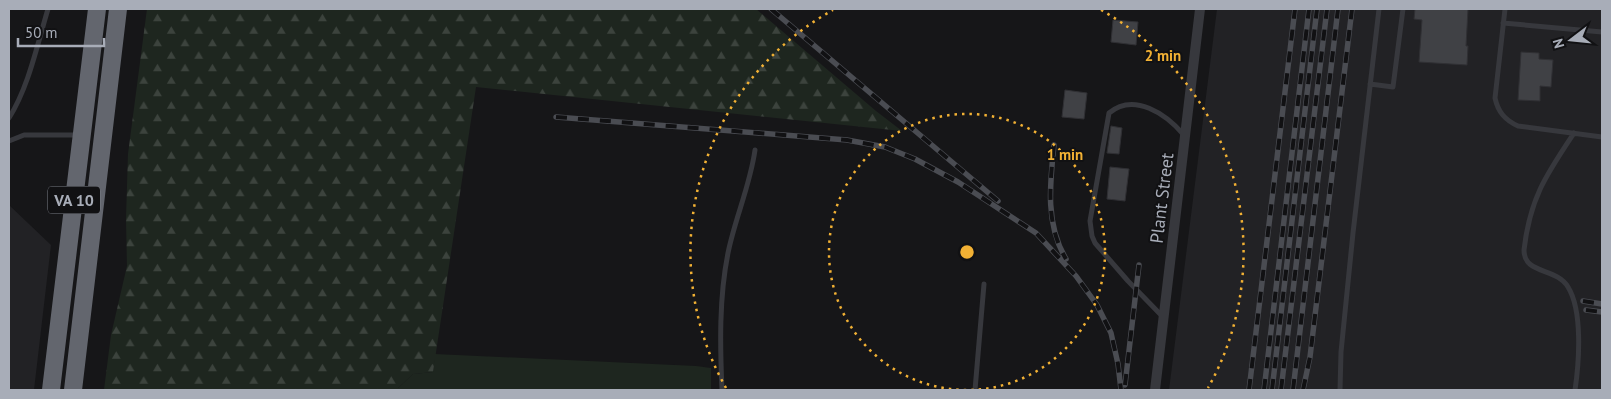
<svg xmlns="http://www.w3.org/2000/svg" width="1611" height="399" viewBox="0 0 1611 399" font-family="'PT Sans',sans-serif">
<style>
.built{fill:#222225}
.green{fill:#1e261f}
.forest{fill:url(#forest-firs)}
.building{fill:#404145;stroke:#303034}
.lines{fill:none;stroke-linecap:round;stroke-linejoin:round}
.lane{stroke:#37383d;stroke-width:5}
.street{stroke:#37383d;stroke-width:10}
.highway{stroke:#63666e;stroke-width:18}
.rail-casing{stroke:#4a4c52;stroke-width:5.5}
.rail{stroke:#111113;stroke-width:4;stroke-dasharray:11;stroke-linecap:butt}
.ring{fill:none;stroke:#f2b134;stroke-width:2.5;stroke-dasharray:2.5 5}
.labels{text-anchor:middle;stroke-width:4;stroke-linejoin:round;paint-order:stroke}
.shield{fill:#111113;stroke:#7b7e86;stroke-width:1}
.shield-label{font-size:16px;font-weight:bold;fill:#a8adb8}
.street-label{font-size:18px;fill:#a8adb8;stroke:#111113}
.centre{fill:#f2b134;stroke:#111113;stroke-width:2.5}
.ring-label{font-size:15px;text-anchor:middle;font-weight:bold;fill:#f2b134;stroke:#111113;stroke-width:4;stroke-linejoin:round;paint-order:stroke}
</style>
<defs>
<pattern id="forest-firs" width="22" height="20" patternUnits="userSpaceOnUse" patternTransform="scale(1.25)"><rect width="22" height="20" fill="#1e261f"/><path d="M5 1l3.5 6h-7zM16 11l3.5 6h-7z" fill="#3c433d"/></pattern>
</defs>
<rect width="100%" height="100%" fill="#161618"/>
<path class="built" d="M1217,9H1602V390H1169Z
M9,205L51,245L34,390H9Z"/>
<path class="green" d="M435,354L696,366L711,368V390H398V388L413,374L433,372Z"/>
<path class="forest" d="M147,9H756L876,111L902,131L476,87L433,372L413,374L398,388V390H104L111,335L127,266L126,219L128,154Z"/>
<path class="building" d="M1415,9H1468L1466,46H1468L1467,65L1419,62L1422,20L1414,19Z
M1113,20L1138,22L1136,45L1111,42Z
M1521,52L1539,53V59L1553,60L1551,87L1540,86V101L1518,100Z
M1065,90L1087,93L1084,119L1062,117Z
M1111,126L1122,128L1119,154L1107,153Z
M1110,167L1129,169L1125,201L1107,199Z"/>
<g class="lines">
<path class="lane" d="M1505,9L1495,98C1498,112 1505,120 1518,126L1602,137
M1503,23L1602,32
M1370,84L1393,87L1403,9
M9,118C29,86 37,45 48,9
M1574,133C1546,175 1530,198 1524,250C1524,275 1556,267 1568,287C1583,311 1579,363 1575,390
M9,141L24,135H80
M1163,317L1128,281L1095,243L1092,236L1090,221L1109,113C1134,92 1166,114 1184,135
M722,390C720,345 719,298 728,253C735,218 750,186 755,150
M975,390L984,284
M1340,390L1341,352L1353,233L1379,9"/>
<path class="street" d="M1155,390L1200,9"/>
<path class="highway" d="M51,390L97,9
M73,390L118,9"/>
<g class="rail-casing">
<path id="rail" d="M771,9L998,201
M556,117L847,140L885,147L915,159L958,182L1036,233L1076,276L1097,305L1111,333L1118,364L1121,390
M1054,145C1050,183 1045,224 1066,259
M1583,301L1602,304
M1586,310L1602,312
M1125,385L1139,265
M1249,390L1295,9
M1264,390L1309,9
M1272,390L1317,9
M1281,390L1327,9
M1293,390L1338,9
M1303,390L1310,357L1352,9"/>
</g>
<use href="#rail" class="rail"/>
</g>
<g class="ring">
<circle cx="967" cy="252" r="138"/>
<path d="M726 388A277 277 0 0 1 833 10M1101 10A277 277 0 0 1 1208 388"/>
</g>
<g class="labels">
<rect class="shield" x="48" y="186.5" width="52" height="27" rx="4"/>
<g class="shield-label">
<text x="74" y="206">VA 10</text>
</g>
<g class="street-label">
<text transform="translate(1162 198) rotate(-83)" y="6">Plant Street</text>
</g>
</g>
<circle cx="967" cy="252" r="8" class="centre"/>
<g class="ring-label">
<text x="1163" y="61">2 min</text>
<text x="1065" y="160">1 min</text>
</g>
<rect width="1611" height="399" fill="none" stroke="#a8adb8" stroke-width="20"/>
<g transform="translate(1571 40) rotate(254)" stroke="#111113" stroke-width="4" paint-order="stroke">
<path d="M0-4L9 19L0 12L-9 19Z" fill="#a8adb8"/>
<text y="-8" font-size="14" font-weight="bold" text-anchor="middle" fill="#a8adb8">N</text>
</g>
<path d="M18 38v8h86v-8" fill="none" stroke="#a8adb8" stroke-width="2.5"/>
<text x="25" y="38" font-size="15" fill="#a8adb8" stroke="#111113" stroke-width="4" paint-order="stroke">50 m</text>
</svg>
